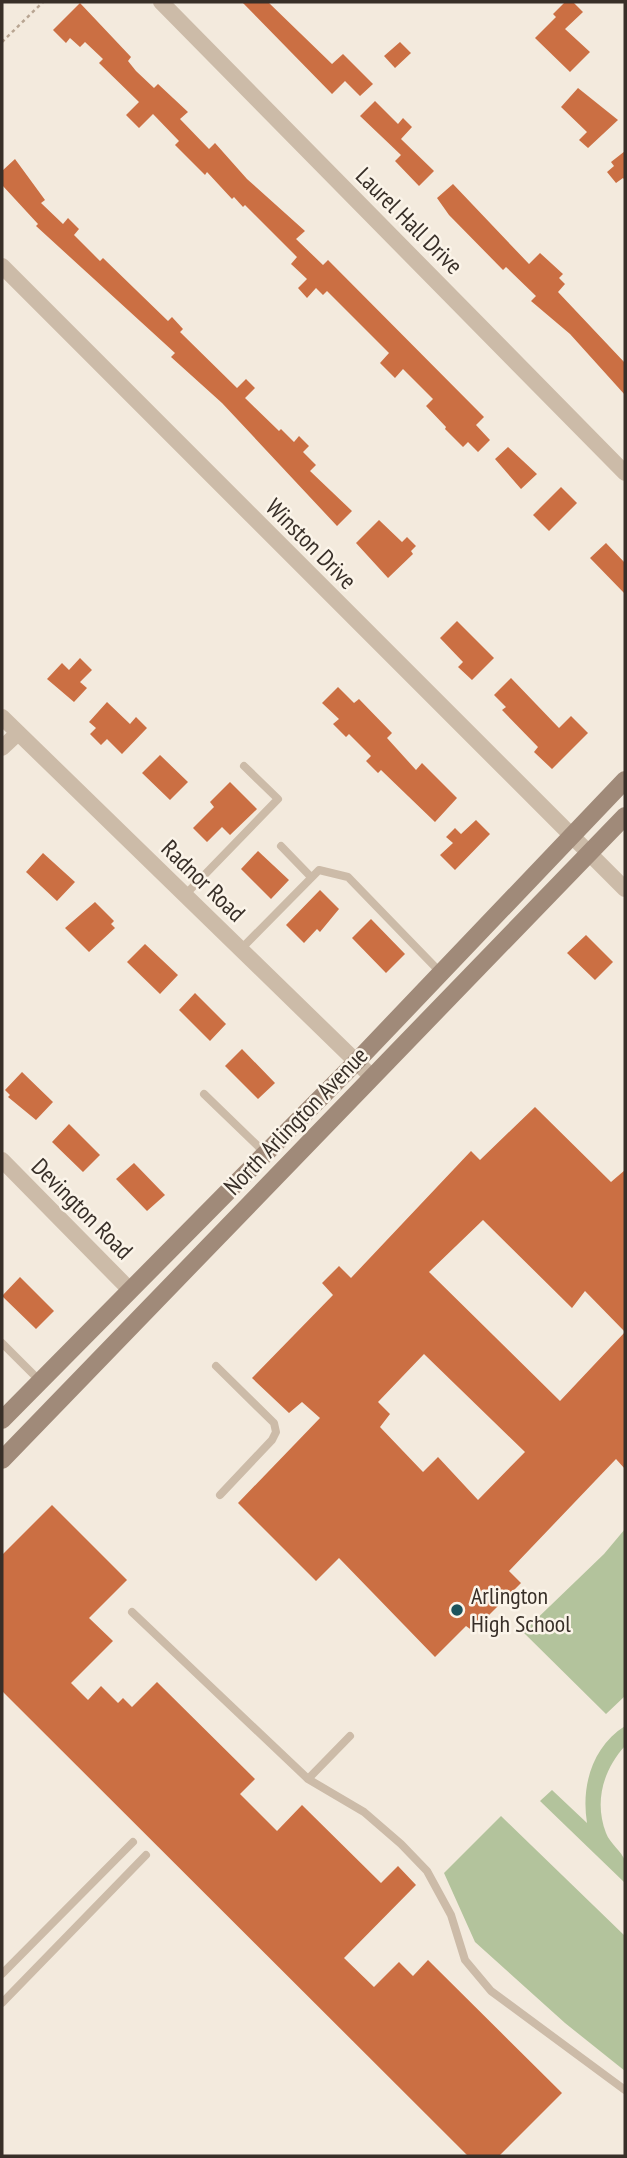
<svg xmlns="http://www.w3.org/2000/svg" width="627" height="2158" viewBox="0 0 627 2158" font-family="'PT Sans Narrow',sans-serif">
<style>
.green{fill:#b3c39c}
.building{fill:#cb6f43;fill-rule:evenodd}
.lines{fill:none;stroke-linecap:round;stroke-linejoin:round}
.path{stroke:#b8a592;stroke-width:2.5;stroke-dasharray:3.5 3.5;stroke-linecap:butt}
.lane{stroke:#ccbba8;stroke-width:8}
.street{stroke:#ccbba8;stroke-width:16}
.secondary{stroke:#a08a79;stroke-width:18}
.poi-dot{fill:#1c535c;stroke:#fbf4e9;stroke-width:2.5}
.labels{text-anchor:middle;stroke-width:5;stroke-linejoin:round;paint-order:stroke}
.street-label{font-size:24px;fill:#382f28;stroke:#fbf4e9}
.poi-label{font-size:24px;fill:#382f28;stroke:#fbf4e9;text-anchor:start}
</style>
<rect width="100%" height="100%" fill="#f3eadd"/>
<path class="green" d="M625,1529V1696L606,1714L523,1632L604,1554Z
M625,1726V1746C603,1770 594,1802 606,1833C610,1844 622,1851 625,1861C627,1866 625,1877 625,1883L540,1801L552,1790L587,1823C581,1786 592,1747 625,1726Z
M501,1816L625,1936V2071L565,2023L475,1942L444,1873Z"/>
<path class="building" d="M242,2H268L332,64L343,54L373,84L360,96L345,81L332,94Z
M565,2H573L583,12L565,29L590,52L570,72L535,38L556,17L553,14Z
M80,3L131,57L128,61L136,71L154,88L158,84L188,112L180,119L209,149L215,143L247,179L305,231L296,239L323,265L328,260L484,417L476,425L490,440L478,452L468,442L463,447L445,429L446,427L426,406L433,399L403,369L395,378L380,363L389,353L327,291L323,295L316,288L307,298L298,288L307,279L291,264L297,257L245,205L243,207L234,197L232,199L207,172L205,175L175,145L179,141L153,114L139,128L126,115L139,102L99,63L103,59L85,42L80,47L70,38L66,43L53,30Z
M400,42L411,53L395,68L384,56Z
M578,88L618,120L588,148L579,140L587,132L561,107Z
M375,101L398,124L403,118L412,127L401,139L434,171L419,186L395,161L401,155L360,116Z
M625,151V180L623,178L616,183L607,172L614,166L611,162Z
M15,159L45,200L41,203L63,224L68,218L79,229L74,235L100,261L103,258L168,321L172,317L183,329L180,332L237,388L246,379L255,388L245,398L279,431L281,429L294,442L299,436L309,446L303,452L316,465L310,471L352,511L337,526L222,403L171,357L175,353L36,226L38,224L2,185V171Z
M453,184L529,264L540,253L563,274L559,278L565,284L558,292L625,363V395L570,334L531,301L536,296L506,267L503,270L449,215L437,198Z
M508,447L537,474L521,489L495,459Z
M561,487L577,503L549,531L533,515Z
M379,520L402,542L407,537L416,546L411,551L413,554L388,578L356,543Z
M606,543L625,563V594L590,558Z
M457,621L494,658L472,680L458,667L463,662L440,638Z
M80,658L92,670L80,682L87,688L74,702L47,679L62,663L69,670Z
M511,678L559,728L571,716L588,733L552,769L534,752L538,747L502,710L506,707L494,695Z
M338,687L354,703L359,699L392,733L387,738L416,770L422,763L457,798L435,822L381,770L378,773L366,761L371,756L349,734L346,737L333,724L339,719L322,703Z
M107,702L130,724L136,717L147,728L122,754L107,739L101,745L90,734L96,728L89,722Z
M160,755L188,782L170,800L142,773Z
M230,782L257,809L230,835L222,827L207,842L193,828L214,807L210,802Z
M476,820L490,834L455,870L440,855L453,843L446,837L455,828L461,834Z
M258,851L289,880L271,899L241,869Z
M43,853L75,882L57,901L26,872Z
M320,890L339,909L320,932L317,929L304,943L286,925Z
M95,902L114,921L111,924L115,928L89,952L65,928Z
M371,919L405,954L386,973L352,938Z
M586,935L613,962L595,980L567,953Z
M145,944L178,975L160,994L127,962Z
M195,993L226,1024L210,1041L179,1010Z
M242,1049L275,1083L258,1099L225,1066Z
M22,1072L53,1102L36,1120L8,1097L10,1095L5,1090Z
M535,1107L611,1182L625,1170V1469L616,1459L509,1571L521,1583L473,1631L466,1626L435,1657L339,1558L316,1581L238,1503L320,1418L302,1402L289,1413L252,1378L333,1295L322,1283L339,1266L351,1278L471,1151L480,1160ZM483,1220L572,1308L585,1291L625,1332L560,1401L429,1272ZM424,1354L525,1452L478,1500L438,1457L423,1472L380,1427L390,1414L378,1402Z
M69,1124L100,1155L83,1172L52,1142Z
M134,1163L165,1195L147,1211L116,1179Z
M20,1277L54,1311L36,1329L2,1296Z
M52,1505L127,1580L89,1618L113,1641L71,1683L88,1700L101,1686L118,1703L123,1698L132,1707L157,1682L255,1779L240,1794L277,1831L302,1805L381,1883L398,1866L416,1885L344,1958L374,1987L399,1962L413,1976L428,1960L562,2093L499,2156H468L2,1691V1555Z"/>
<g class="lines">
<path class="path" d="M2,42L43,2"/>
<path class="lane" d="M281,846L311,877
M185,895L278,799L244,766
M241,949L319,870L348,877L440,972
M204,1094L265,1153
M2,1343L40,1381
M216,1366L274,1423L276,1432L272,1440L220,1495
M132,1612L308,1779L364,1812L401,1844L427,1871L451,1915L465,1960L491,1991L625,2090
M308,1779L350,1736
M2,1974L133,1842
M2,2003L146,1855"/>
<path class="street" d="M161,2L625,473
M2,266L625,889
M2,717L372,1077
M2,748L18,733
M2,1160L130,1290"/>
<path class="secondary" d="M2,1420L357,1061L625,780
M2,1460L625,816"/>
</g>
<circle class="poi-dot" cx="457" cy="1610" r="7"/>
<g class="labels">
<g class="street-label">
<text transform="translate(409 221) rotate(45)" y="8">Laurel Hall Drive</text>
<text transform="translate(311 544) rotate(45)" y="8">Winston Drive</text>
<text transform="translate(203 881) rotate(44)" y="8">Radnor Road</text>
<text transform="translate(296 1121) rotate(-46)" y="8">North Arlington Avenue</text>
<text transform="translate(82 1209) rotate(45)" y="8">Devington Road</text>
</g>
<g class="poi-label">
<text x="471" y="1604">Arlington<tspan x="471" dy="28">High School</tspan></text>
</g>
</g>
<rect width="627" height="2158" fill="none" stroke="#382f28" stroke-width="7"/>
</svg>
